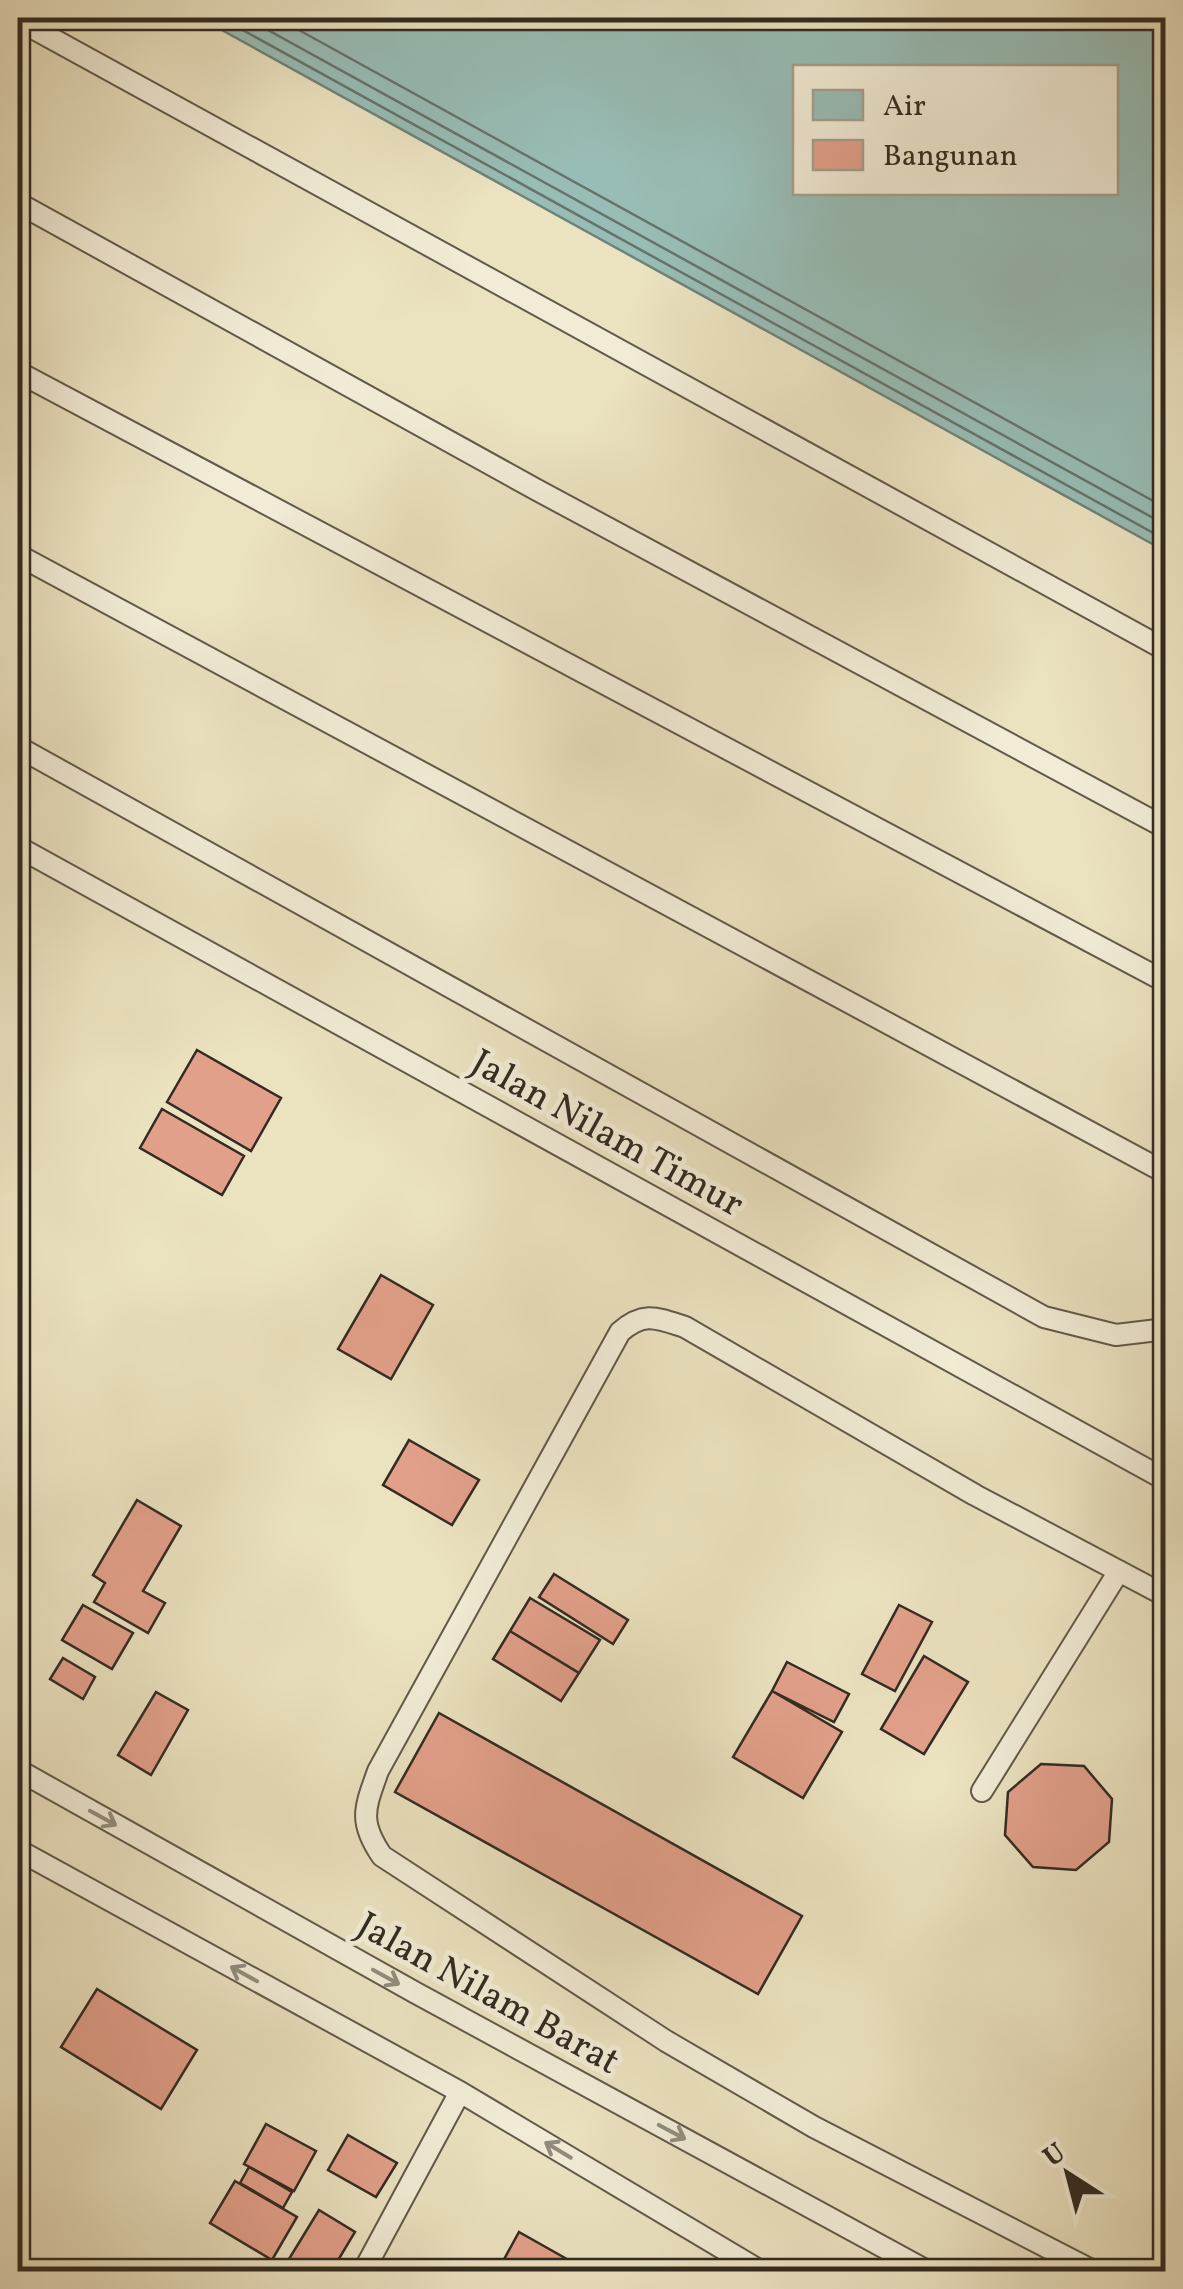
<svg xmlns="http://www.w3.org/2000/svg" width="1183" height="2289" viewBox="0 0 1183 2289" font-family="Vollkorn,serif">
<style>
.water{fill:#98bdb6;stroke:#70837a;stroke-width:2.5;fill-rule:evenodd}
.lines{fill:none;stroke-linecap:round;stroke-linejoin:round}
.shore{stroke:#66746c;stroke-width:2.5}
.building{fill:#e2a08a;stroke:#332b21;stroke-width:2.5}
.lane-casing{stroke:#615949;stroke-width:24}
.lane{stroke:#f2ecd6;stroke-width:20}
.oneway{stroke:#928c7c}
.labels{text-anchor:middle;stroke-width:10;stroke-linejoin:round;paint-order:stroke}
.street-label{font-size:38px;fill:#332b21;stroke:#f2ecd6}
</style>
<rect width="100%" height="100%" fill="#ebe2c0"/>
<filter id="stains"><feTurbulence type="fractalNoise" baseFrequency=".002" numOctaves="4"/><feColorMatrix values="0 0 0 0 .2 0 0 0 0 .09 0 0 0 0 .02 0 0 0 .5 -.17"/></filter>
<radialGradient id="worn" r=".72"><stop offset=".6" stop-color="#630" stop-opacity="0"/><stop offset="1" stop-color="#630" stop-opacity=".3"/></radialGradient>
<path class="water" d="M200,18H1165V551ZM796,68H1116V192H796Z"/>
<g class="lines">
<path class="shore" d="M221,18L1166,540
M246,18L1166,525
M277,18L1166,508"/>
</g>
<path class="building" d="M197,1050L281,1098L251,1151L167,1102Z
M162,1109L244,1156L222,1195L140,1148Z
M381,1275L433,1305L391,1379L338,1349Z
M409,1440L479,1480L452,1525L383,1485Z
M137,1500L181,1526L143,1591L165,1603L148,1633L94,1602L105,1583L93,1575Z
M554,1574L628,1620L613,1644L539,1597Z
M530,1598L600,1640L579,1673L510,1631Z
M83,1605L133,1633L112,1669L62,1640Z
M899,1605L932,1622L895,1691L862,1674Z
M510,1631L579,1673L561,1701L493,1659Z
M924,1656L968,1682L924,1754L881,1729Z
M63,1658L95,1677L83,1699L50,1679Z
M787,1662L849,1694L834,1722L772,1691Z
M772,1691L842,1732L803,1798L733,1757Z
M156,1692L188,1710L151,1775L118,1755Z
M439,1713L802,1916L758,1994L395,1792Z
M1041,1764L1084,1766L1112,1799L1109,1842L1076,1870L1033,1867L1005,1835L1008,1792Z
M97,1989L197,2050L161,2109L61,2047Z
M266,2124L316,2151L294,2191L244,2164Z
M348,2135L397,2163L376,2197L328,2170Z
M249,2167L292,2192L283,2208L240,2183Z
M235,2181L297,2217L272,2260L210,2223Z
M319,2210L355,2232L331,2272H281Z
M519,2232L581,2267L579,2272H497Z"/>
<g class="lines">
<g class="lane-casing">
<path id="lane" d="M18,20L1166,650
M18,203L537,490L1166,828
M18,372L1166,982
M18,555L1166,1173
M18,747L1044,1317L1116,1335L1166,1329
M18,847L1166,1480
M18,1770L416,1993L929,2272
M982,1791L1119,1571
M18,1850L460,2092L762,2272
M363,2272L460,2092
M1095,2272L814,2127L666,2041L382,1856C358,1821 365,1808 378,1771L620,1332C644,1311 657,1318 685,1327L975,1495L1166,1596"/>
</g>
<use href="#lane" class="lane"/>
</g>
<defs><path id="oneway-shaft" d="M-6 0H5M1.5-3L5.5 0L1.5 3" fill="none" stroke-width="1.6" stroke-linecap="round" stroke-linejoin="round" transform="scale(2.5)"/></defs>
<g class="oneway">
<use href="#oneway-shaft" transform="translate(103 1818) rotate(29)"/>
<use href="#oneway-shaft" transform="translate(244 1974) rotate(-151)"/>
<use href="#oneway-shaft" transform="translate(386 1977) rotate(29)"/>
<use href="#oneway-shaft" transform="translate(672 2132) rotate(28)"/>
<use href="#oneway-shaft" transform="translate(558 2150) rotate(-149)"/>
</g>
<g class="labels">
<g class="street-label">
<text transform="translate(608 1132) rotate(29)" y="13">Jalan Nilam Timur</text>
<text transform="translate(489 1992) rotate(29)" y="13">Jalan Nilam Barat</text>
</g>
</g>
<rect width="1183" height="2289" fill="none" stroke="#ebe2c0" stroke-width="60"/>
<rect x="20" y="20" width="1143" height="2249" fill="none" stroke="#332b21" stroke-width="5"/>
<rect x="30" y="30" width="1123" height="2229" fill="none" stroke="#332b21" stroke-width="2.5"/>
<rect x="793" y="65" width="325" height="130" fill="#f2ecd6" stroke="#a69f8e" stroke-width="2.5"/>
<rect x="813" y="90" width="50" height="30" fill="#98bdb6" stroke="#a69f8e" stroke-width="2.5"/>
<text x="883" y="115" font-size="30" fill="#332b21">Air</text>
<rect x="813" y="140" width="50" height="30" fill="#e2a08a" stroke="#a69f8e" stroke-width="2.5"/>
<text x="883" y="165" font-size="30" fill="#332b21">Bangunan</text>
<g transform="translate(1068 2174) rotate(324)" stroke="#f2ecd6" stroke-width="8" paint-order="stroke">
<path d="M0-8L18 38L0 25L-18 38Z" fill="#332b21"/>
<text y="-15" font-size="28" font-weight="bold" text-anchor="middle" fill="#332b21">U</text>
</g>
<rect width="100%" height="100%" filter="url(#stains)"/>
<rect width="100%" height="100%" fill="url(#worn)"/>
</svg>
